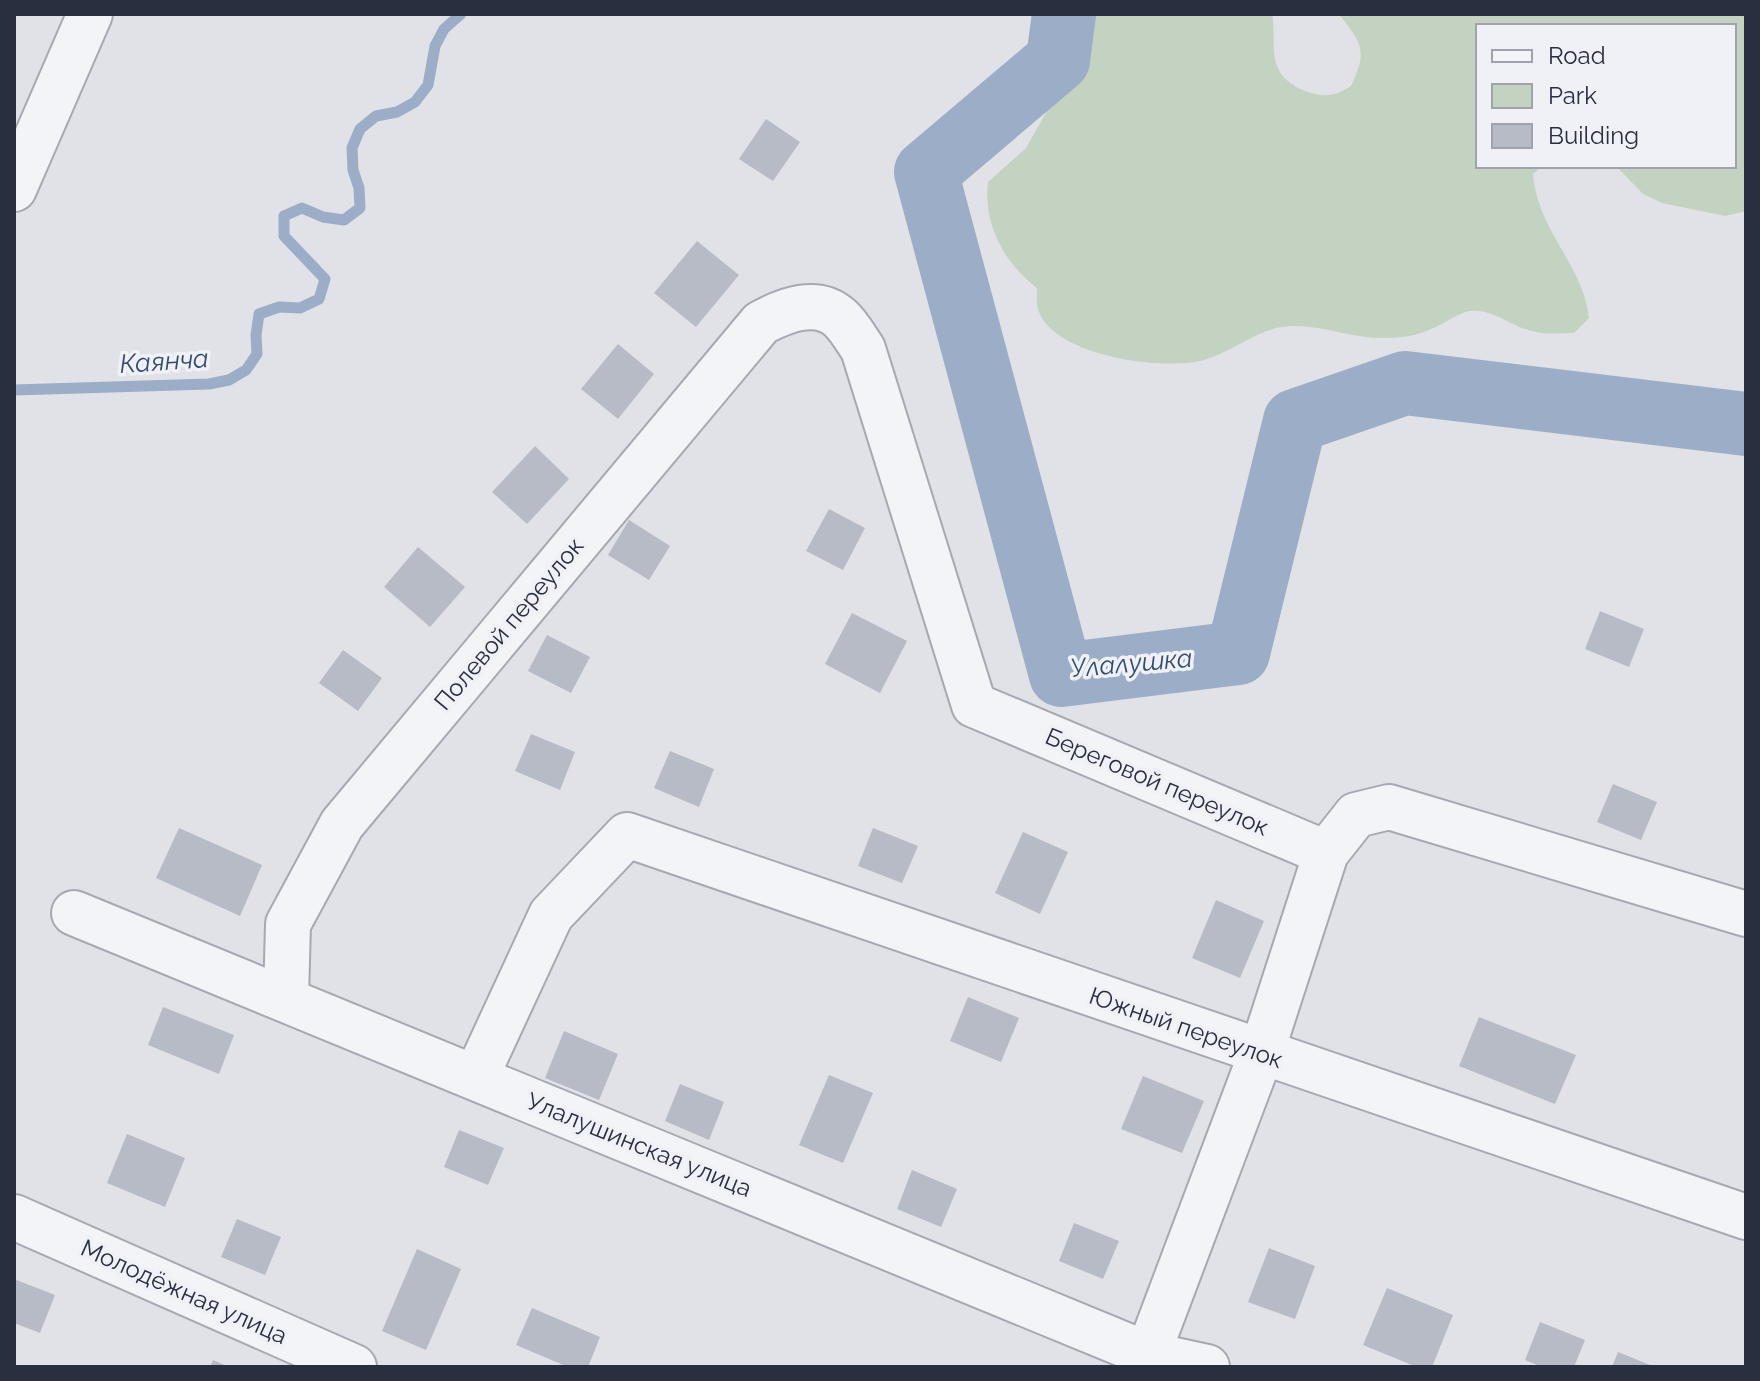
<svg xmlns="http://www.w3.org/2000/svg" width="1760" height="1381" viewBox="0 0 1760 1381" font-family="Raleway,sans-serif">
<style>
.green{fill:#c4d2c1}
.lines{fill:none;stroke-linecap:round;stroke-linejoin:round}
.stream{stroke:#9cadc7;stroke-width:11}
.river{stroke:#9cadc7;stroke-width:64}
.building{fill:#b7bbc5}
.minor-casing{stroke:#a5a9b2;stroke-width:48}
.minor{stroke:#f2f4f7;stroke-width:44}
.labels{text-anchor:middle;stroke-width:7;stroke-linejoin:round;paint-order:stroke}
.street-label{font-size:24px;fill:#292f3f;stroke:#eff1f6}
.water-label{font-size:26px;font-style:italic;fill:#354b71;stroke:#eff1f6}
</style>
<rect width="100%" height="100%" fill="#e0e2e8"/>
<path class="green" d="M1095,14H1272C1276,32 1270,54 1279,70C1287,87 1317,99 1334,94C1340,93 1346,89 1351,86C1368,50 1362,44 1339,14H1746V211L1725,216L1662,203L1643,194L1616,166H1734V26H1478V166H1542L1533,174C1538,232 1583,264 1589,318L1574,333C1560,333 1545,335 1532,331C1510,326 1493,308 1469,311C1456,314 1444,324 1431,329C1417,336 1399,338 1384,338C1349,339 1316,322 1282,327C1258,330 1231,352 1204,360C1164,371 1057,357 1039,312C1036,306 1037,295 1037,288C1004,263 983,224 988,182L1026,148L1093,29Z"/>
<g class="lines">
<path class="stream" d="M14,390L209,384L229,380L246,370L257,354L256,335L259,314L279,307L300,308L319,299L325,279L284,236V216L302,208L323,217L344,220L360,208L359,188L353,170L352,148L360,129L376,116L397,112L415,102L428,85L435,46L444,29L461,14"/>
<path class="river" d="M1064,14L1058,60L926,172L1061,675L1238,653L1295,421L1405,383L1746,424"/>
</g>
<path class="building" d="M766,119L800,142L773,181L739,159Z
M697,241L739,275L696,327L654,293Z
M618,344L654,374L618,419L581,389Z
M535,446L569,479L527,524L492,492Z
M829,509L865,528L843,570L806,551Z
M629,520L670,546L649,580L608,555Z
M418,547L465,587L430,627L384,587Z
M1600,611L1644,629L1629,667L1585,649Z
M852,613L907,641L880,693L825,664Z
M547,635L590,657L571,693L528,671Z
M343,650L382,678L358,711L319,683Z
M531,734L575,752L560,790L515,771Z
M670,751L714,769L699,807L654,788Z
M1613,784L1657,802L1641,840L1597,822Z
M179,828L262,865L240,916L156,878Z
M873,828L918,846L902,883L858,866Z
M1023,832L1068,852L1040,914L995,893Z
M1216,900L1264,921L1240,978L1192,958Z
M968,997L1019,1018L1001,1062L950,1041Z
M163,1007L234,1035L219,1074L148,1045Z
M1479,1017L1576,1055L1555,1104L1459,1066Z
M564,1031L618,1054L599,1100L545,1078Z
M829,1075L873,1093L843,1163L799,1145Z
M1143,1076L1204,1101L1182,1153L1121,1129Z
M680,1084L724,1102L709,1140L665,1121Z
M459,1130L504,1148L488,1185L444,1167Z
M127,1134L185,1158L165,1207L107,1183Z
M912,1170L957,1189L941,1227L897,1209Z
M237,1219L281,1237L265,1275L221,1257Z
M1074,1223L1119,1241L1103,1279L1059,1261Z
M1269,1248L1315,1266L1295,1319L1248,1302Z
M417,1249L461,1269L426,1350L382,1331Z
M14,1279L55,1295L40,1333L14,1323Z
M1387,1288L1453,1315L1432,1367H1417L1363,1345Z
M532,1308L600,1337L588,1367H568L516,1345Z
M1540,1322L1585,1340L1574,1367H1542L1525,1360Z
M1618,1352L1655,1367H1612Z
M213,1360L229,1367H210Z"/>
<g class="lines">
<g class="minor-casing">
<path id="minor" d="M14,189L90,14
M74,913L1147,1354L1207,1367
M286,998L288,924L342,824L761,323C785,310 817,297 840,318C849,326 856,339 863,349L974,705L1326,853L1356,815L1389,807L1746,914
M476,1077L551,915L627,835L1746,1217
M14,1217L354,1367
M1143,1367L1261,1054L1326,853"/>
</g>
<use href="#minor" class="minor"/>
</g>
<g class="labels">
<g class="street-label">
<text transform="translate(509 624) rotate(-50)" y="8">Полевой переулок</text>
<text transform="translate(1157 782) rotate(23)" y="8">Береговой переулок</text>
<text transform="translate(1186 1028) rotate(19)" y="8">Южный переулок</text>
<text transform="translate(639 1145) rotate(22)" y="8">Улалушинская улица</text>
<text transform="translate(184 1292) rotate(24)" y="8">Молодёжная улица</text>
</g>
<g class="water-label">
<text transform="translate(164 361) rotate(-4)" y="9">Каянча</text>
<text transform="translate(1131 663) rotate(-5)" y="9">Улалушка</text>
</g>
</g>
<rect width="1760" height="1381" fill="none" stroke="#292f3f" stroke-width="32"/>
<rect x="1476" y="24" width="260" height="144" fill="#eff1f6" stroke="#a0a3ad" stroke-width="2"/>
<rect x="1492" y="50" width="40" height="12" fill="#f2f4f7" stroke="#a0a3ad" stroke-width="2"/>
<text x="1548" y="64" font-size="24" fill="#292f3f">Road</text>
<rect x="1492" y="84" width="40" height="24" fill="#c4d2c1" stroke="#a0a3ad" stroke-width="2"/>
<text x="1548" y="104" font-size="24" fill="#292f3f">Park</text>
<rect x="1492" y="124" width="40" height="24" fill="#b7bbc5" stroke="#a0a3ad" stroke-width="2"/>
<text x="1548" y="144" font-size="24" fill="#292f3f">Building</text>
</svg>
